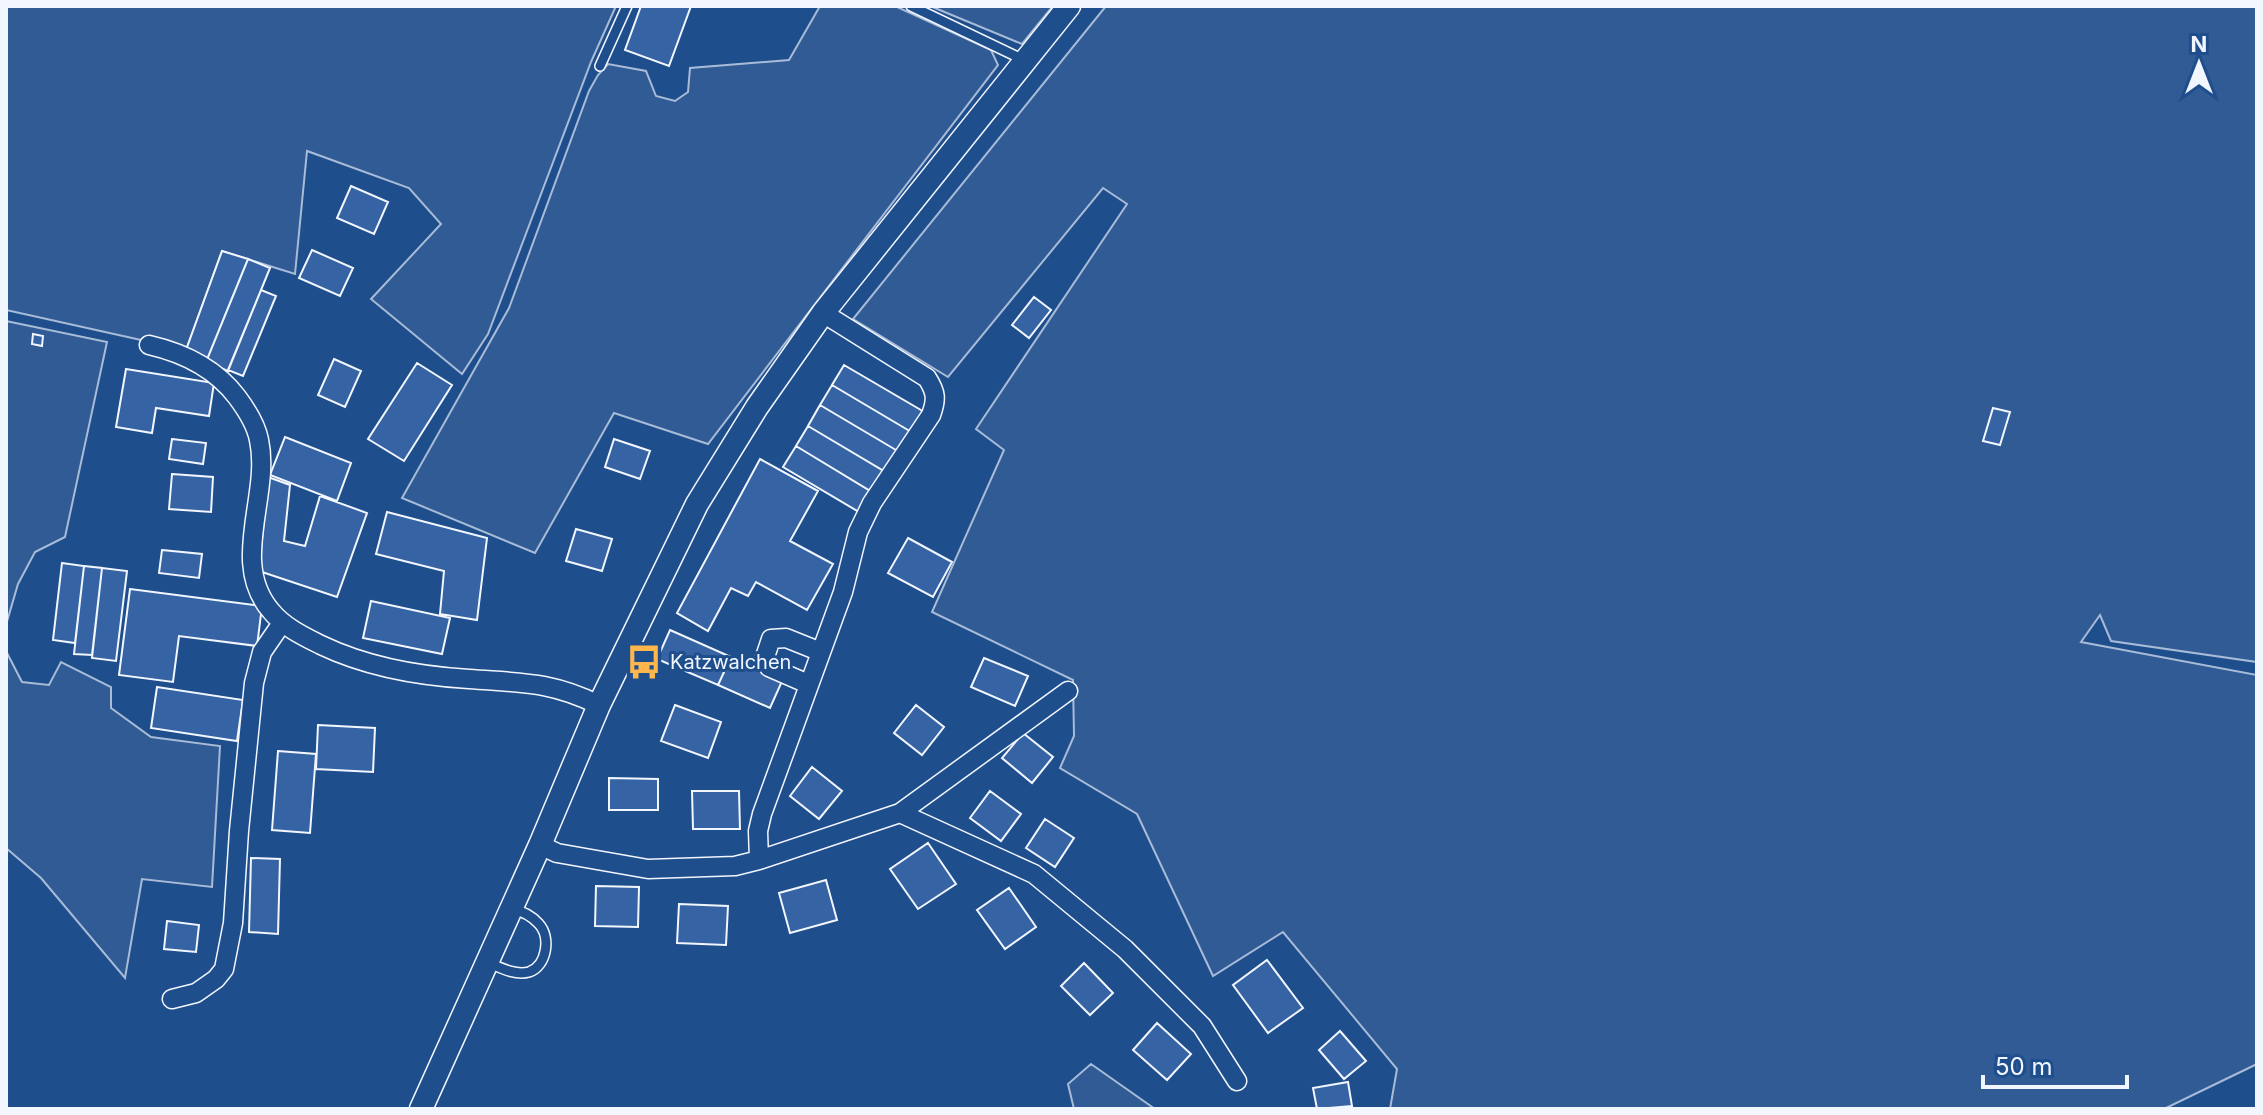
<svg xmlns="http://www.w3.org/2000/svg" width="2263" height="1115" viewBox="0 0 2263 1115" font-family="Inter,sans-serif">
<style>
.green{fill:#305b95;stroke:#a8bbd7;stroke-width:2}
.building{fill:#3563a3;stroke:#f2f6ff;stroke-width:2}
.lines{fill:none;stroke-linecap:round;stroke-linejoin:round}
.service-casing{stroke:#f2f6ff;stroke-width:12}
.minor-casing{stroke:#f2f6ff;stroke-width:21}
.tertiary-casing{stroke:#f2f6ff;stroke-width:25}
.service{stroke:#1f4e8c;stroke-width:9}
.minor{stroke:#1f4e8c;stroke-width:18}
.tertiary{stroke:#1f4e8c;stroke-width:22}
.labels{text-anchor:middle;stroke-width:6;stroke-linejoin:round;paint-order:stroke}
.poi-label{font-size:20px;fill:#f2f6ff;stroke:#1f4e8c;text-anchor:start}
</style>
<rect width="100%" height="100%" fill="#1f4e8c"/>
<path class="green" d="M6,6H616L591,62L488,334L462,374L371,299L441,224L409,188L307,151L295,274L222,251L186,350L6,310Z
M820,6H895L991,50L998,65L708,444L614,413L535,553L402,498L509,308L589,91L598,75L608,64L646,71L656,96L675,101L688,92L690,68L789,60Z
M930,6H1053L1022,44Z
M1106,6H2257V662L2111,641L2100,615L2081,642L2257,675V1064L2164,1109H1390L1397,1069L1283,932L1213,976L1137,814L1060,768L1074,736L1073,680L932,612L1004,450L976,429L1127,204L1103,188L948,377L853,319Z
M6,321L107,342L65,537L35,552L18,584L6,625Z
M6,651L22,682L49,685L61,662L111,687V708L151,737L220,746L212,887L142,879L125,978L41,878L6,848Z
M1091,1064L1155,1109H1074L1068,1084Z"/>
<path class="building" d="M641,6H691L669,66L625,50Z
M351,186L388,202L374,234L337,218Z
M312,250L353,268L340,296L299,278Z
M222,251L248,259L206,362L186,350Z
M248,259L270,268L228,371L206,362Z
M261,290L276,296L243,376L228,370Z
M1034,297L1051,310L1029,338L1012,325Z
M33,334L43,336L42,346L32,344Z
M334,359L361,371L345,407L318,395Z
M417,363L452,385L404,461L368,439Z
M844,365L926,413L913,433L832,385Z
M126,369L214,383L209,416L156,408L152,433L116,427Z
M832,385L913,433L901,453L820,405Z
M820,405L901,453L889,474L808,426Z
M1993,408L2010,412L2000,445L1983,441Z
M808,426L889,474L877,495L796,446Z
M285,437L351,463L337,501L270,475Z
M172,439L206,443L203,464L169,459Z
M614,439L650,451L640,479L605,467Z
M796,446L877,495L864,515L783,467Z
M760,459L818,491L790,541L833,564L807,610L756,582L748,596L731,588L708,631L677,613Z
M172,474L213,477L211,512L169,509Z
M268,477L290,485L284,541L305,546L320,496L367,513L337,597L259,571Z
M387,512L487,538L477,620L440,614L444,571L376,554Z
M576,529L612,539L602,571L566,561Z
M908,538L952,562L933,597L888,573Z
M162,550L202,554L199,578L159,573Z
M62,563L84,566L75,643L53,640Z
M84,566L102,568L92,655L74,654Z
M102,568L127,571L116,661L92,658Z
M130,589L262,606L257,646L179,636L173,682L119,675Z
M371,601L450,618L442,654L363,638Z
M670,630L731,657L718,685L657,659Z
M731,657L783,679L770,708L718,685Z
M984,658L1028,676L1015,706L971,687Z
M157,687L243,700L237,741L151,728Z
M675,705L721,722L708,758L661,741Z
M916,705L944,727L922,755L894,733Z
M318,725L375,728L373,772L316,769Z
M1023,733L1053,757L1032,783L1002,758Z
M278,751L316,754L310,833L272,830Z
M812,767L842,791L819,819L790,796Z
M609,778L658,779V810H609Z
M692,791H739L740,829H693Z
M990,791L1021,814L1001,841L970,818Z
M1045,819L1074,838L1055,867L1026,848Z
M928,843L956,884L918,909L890,869Z
M251,858L280,859L278,934L249,932Z
M826,880L837,920L790,933L779,893Z
M596,886L639,887L638,927L595,926Z
M1009,888L1036,927L1005,949L977,910Z
M679,904L728,906L726,945L677,943Z
M167,921L199,925L196,952L164,949Z
M1267,960L1303,1008L1268,1033L1233,985Z
M1084,963L1113,993L1090,1015L1061,986Z
M1157,1023L1191,1054L1167,1080L1133,1050Z
M1340,1031L1366,1061L1344,1079L1319,1050Z
M1348,1082L1352,1106L1317,1109L1313,1088Z"/>
<g class="lines">
<g class="service-casing">
<path id="service" d="M911,6L1024,60
M600,66L627,6
M487,962C499,967 515,976 529,972C547,966 551,937 539,924C532,916 522,911 512,909"/>
</g>
<g class="minor-casing">
<path id="minor" d="M149,345C184,353 215,368 237,397C246,409 256,424 259,440C271,496 229,562 271,611C284,627 303,636 321,645C367,667 418,676 469,679C521,683 550,681 599,705
M808,684L769,667L765,657L771,639L786,638L821,652
M900,813L1034,874L1125,949L1202,1026L1237,1081
M540,845L557,853L648,869L735,866L759,860L900,813L1068,691
M759,860L758,831L762,814L843,592L858,532L872,503L931,415C937,399 936,392 927,378L823,313
M172,999L196,993L216,979L224,969L233,923L239,831L254,683L262,652L282,623"/>
</g>
<g class="tertiary-casing">
<path id="tertiary" d="M421,1109L540,845L599,705L697,504L757,407L823,313L1069,6"/>
</g>
<use href="#service" class="service"/>
<use href="#minor" class="minor"/>
<use href="#tertiary" class="tertiary"/>
</g>
<defs>
<g id="bus-bare" transform="scale(2.76)"><path d="M-5-6H5V4H4V6H2V4H-2V6H-4V4H-5ZM-3.5-4V0h7V-4ZM-3.5 1.2v1.5H-2V1.2ZM2 1.2v1.5H3.5V1.2Z" fill="#ffb74d" stroke="#1f4e8c" stroke-width="2.5" paint-order="stroke"/></g>
</defs>
<g fill-rule="evenodd">
<use href="#bus-bare" x="644" y="662"/>
</g>
<g class="labels">
<g class="poi-label">
<text x="670" y="669">Katzwalchen</text>
</g>
</g>
<rect width="2263" height="1115" fill="none" stroke="#f2f6ff" stroke-width="16"/>
<g transform="translate(2199 64)" stroke="#1f4e8c" stroke-width="6" paint-order="stroke">
<path d="M0-6L14 30L0 20L-14 30Z" fill="#f2f6ff"/>
<text y="-12" font-size="22" font-weight="bold" text-anchor="middle" fill="#f2f6ff">N</text>
</g>
<path d="M1983 1075v12h144v-12" fill="none" stroke="#f2f6ff" stroke-width="4"/>
<text x="1995" y="1075" font-size="24" fill="#f2f6ff" stroke="#1f4e8c" stroke-width="6" paint-order="stroke">50 m</text>
</svg>
